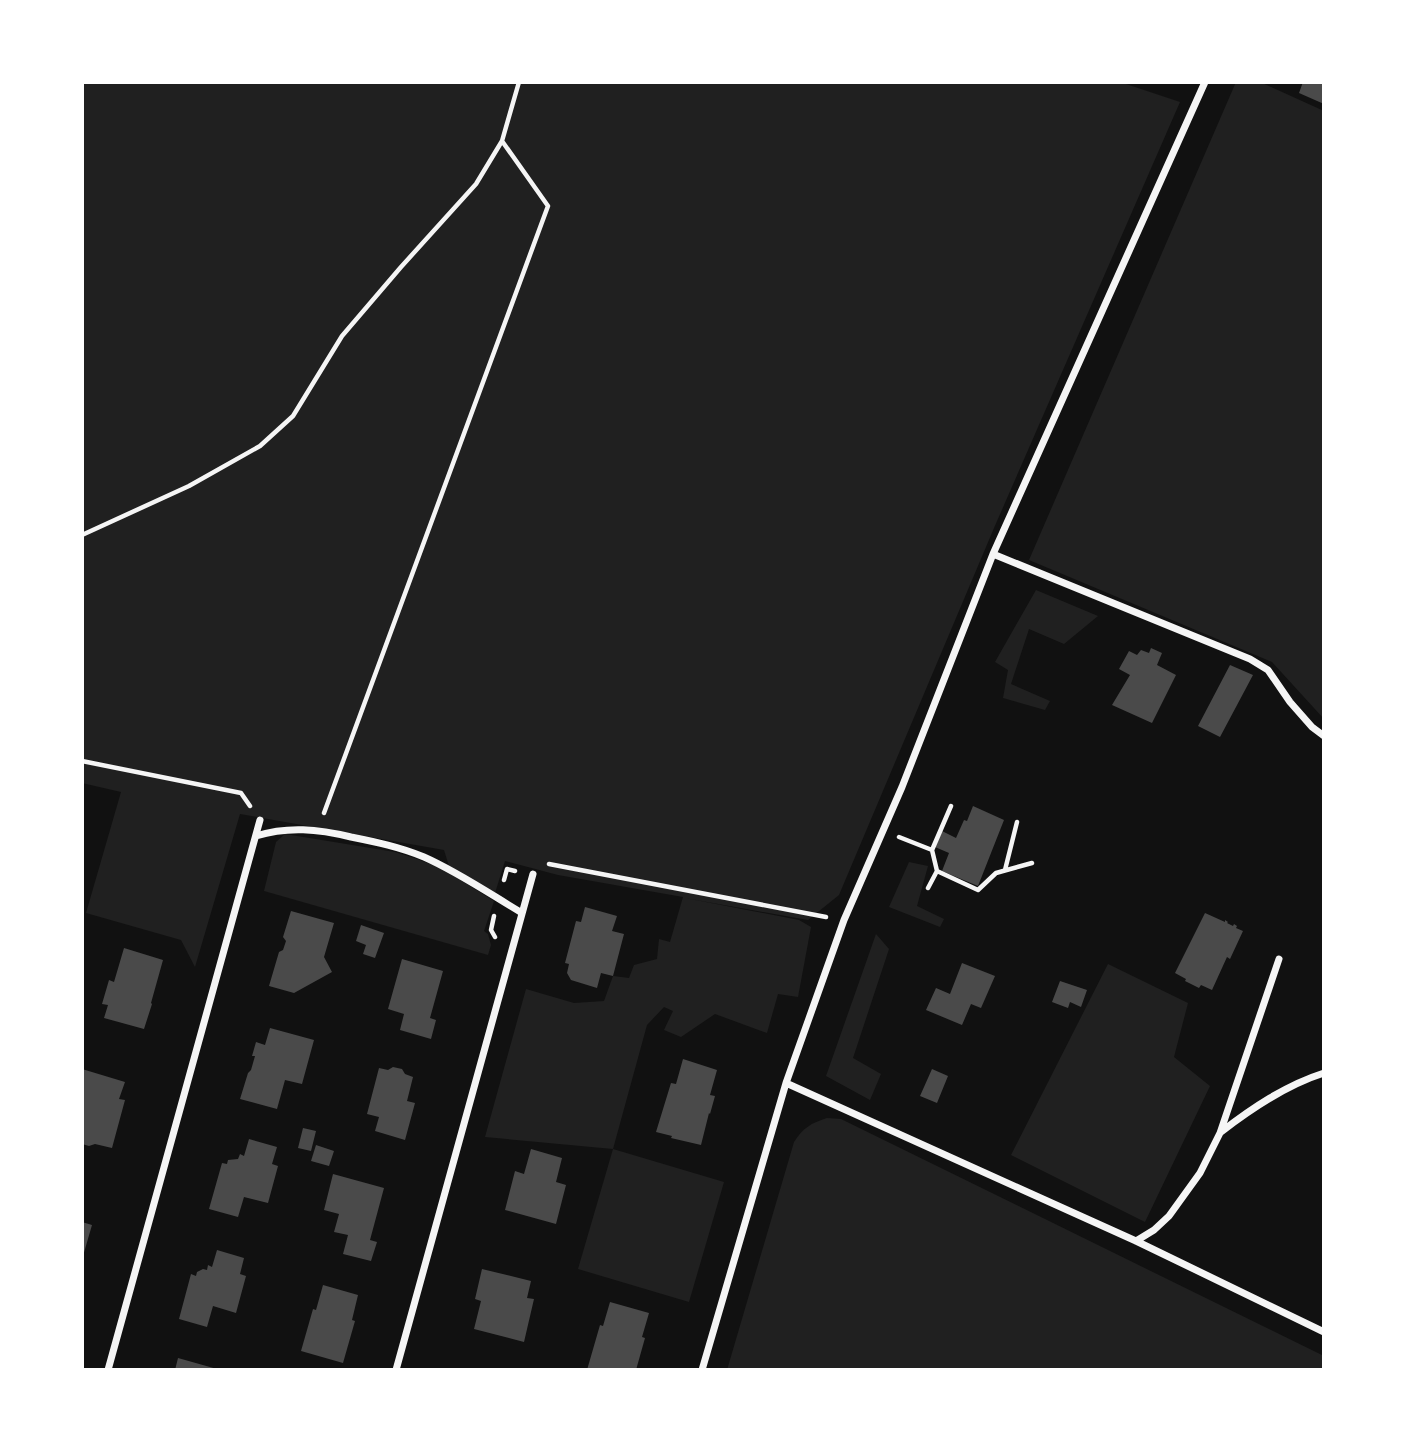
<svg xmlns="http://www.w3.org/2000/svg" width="1406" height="1452" viewBox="0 0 1406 1452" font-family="'Nunito Sans',sans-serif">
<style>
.green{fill:#202020}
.building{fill:#4a4a4a}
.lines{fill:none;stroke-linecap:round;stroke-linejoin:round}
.path{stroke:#f5f5f5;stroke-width:4.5}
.minor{stroke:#f5f5f5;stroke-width:7}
</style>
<rect width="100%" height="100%" fill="#111"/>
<path class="green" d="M82,82H1120L1180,102L994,528L839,895L808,920L685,898L799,920L811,927L798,997L778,994L767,1033L715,1014L681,1037L664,1030L673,1011L664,1007L647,1025L613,1149L724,1182L689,1302L578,1269L613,1149L485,1137L526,989L574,1003L604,1001L613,976L629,978L634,965L657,959L659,939L670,942L683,897L558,875L505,861L495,893L449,866L444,850L240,814L195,967L181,940L86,913L121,792L82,783Z
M1236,82H1260L1324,111V719L1272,662L1029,560Z
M1036,590L1098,616L1064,644L1029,629L1011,684L1050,701L1045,710L1003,698L1008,670L995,662Z
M285,834L395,852L417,859L441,868L494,901L484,931L488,934L491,945L488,955L264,891L276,842Z
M909,862L928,866L917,906L944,919L940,927L889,907Z
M876,934L889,949L853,1058L881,1074L870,1100L826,1076Z
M1108,964L1188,1003L1174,1057L1210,1086L1145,1222L1011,1155Z
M827,1118L841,1119L1324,1356V1370H727L794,1142C803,1128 811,1123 827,1118Z"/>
<path class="building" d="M1303,82H1324V104L1299,93Z
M1151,648L1162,653L1157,665L1176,675L1152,723L1112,705L1130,675L1119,669L1129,651L1137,655L1141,650L1149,653Z
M1230,665L1253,675L1220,737L1198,726Z
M973,806L1004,820L978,886L942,871L949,853L935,847L942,831L956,838L964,820L967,821Z
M585,907L617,916L612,931L624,934L613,976L601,973L597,988L571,980L567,973L569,964L565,963L576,921L581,922Z
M291,911L334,923L324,957L332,972L294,993L269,986L279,952L283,950L286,941L283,937Z
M1205,913L1225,922V920L1228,922L1227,923L1233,926L1234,924L1237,926L1236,928L1243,931L1230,959L1227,957L1212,990L1201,985L1199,988L1185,981L1186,979L1175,973Z
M361,925L384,933L375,958L363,954L366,945L356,941Z
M124,948L163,960L151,1003L152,1004L144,1029L104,1018L108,1005L102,1004L109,980L114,982Z
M402,959L443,971L430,1018L436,1020L431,1039L400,1030L404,1014L388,1009Z
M962,963L995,976L981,1008L971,1004L962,1025L926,1010L936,988L950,994Z
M1060,981L1087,990L1081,1007L1070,1002L1068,1008L1052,1002Z
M270,1028L314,1040L302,1084L285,1080L277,1109L240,1099L248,1073L251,1070L255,1056H252L256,1042L265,1045Z
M683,1059L717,1070L710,1095L715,1096L710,1114L709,1113L701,1145L671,1138L672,1136L656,1132L671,1083L676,1084Z
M393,1067L402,1069L405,1074L413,1077L407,1101L415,1103L405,1140L375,1131L379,1117L367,1114L379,1068L388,1070Z
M82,1069L125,1082L119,1099L125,1100L112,1148L95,1144L89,1146L82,1144Z
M932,1069L948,1076L937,1103L920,1096Z
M303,1128L316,1131L311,1151L298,1148Z
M249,1139L277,1147L272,1164L278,1166L268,1203L244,1197L238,1217L209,1209L222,1163L227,1164L228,1160L238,1159L240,1154L244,1156Z
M316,1145L334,1151L329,1166L311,1161Z
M531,1149L562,1158L556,1182L566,1185L556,1224L505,1210L515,1171L524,1174Z
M333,1174L384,1188L370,1240L377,1242L371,1261L343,1254L348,1235L334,1232L339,1214L324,1210Z
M82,1222L92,1225L83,1256H82Z
M217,1250L244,1258L240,1274L246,1276L236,1313L213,1306L207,1327L179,1319L191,1274L196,1276L197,1272L203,1269L207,1270L208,1265L212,1267Z
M482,1269L531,1281L527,1298L534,1299L524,1342L474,1329L481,1301L475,1299Z
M323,1285L358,1295L352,1320L355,1321L343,1363L301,1351L313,1309L316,1310Z
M610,1302L649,1313L642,1337L645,1338L636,1370H587L600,1325L603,1326Z
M178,1358L217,1369V1370H175Z"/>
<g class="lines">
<path class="path" d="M82,535L189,486L260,446L293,416L342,336L401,267L476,184L502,141L519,82
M82,761L241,793L250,806
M324,813L548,206L502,141
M899,837L932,850L951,806
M549,864L826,917
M1005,870L1017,822
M937,871L978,890L996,873L1032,863
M504,880L507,869L515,871
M928,888L937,871L932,850
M494,916L491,930L495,937"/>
<path class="minor" d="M993,554L1250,659L1268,670L1290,702L1312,727L1324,736
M256,836C288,826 318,829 351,837C376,842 400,847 424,857C458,872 490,894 522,913
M786,1083L1136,1241L1324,1332
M1221,1132C1252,1108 1286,1085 1324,1073
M1136,1241L1154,1230L1169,1216L1200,1173L1220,1133L1279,959
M108,1370L260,820
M396,1370L533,874
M702,1370L786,1083L844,920L902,787L993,554L1205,82"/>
</g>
<rect width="1406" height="1452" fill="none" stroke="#ffffff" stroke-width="168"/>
</svg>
